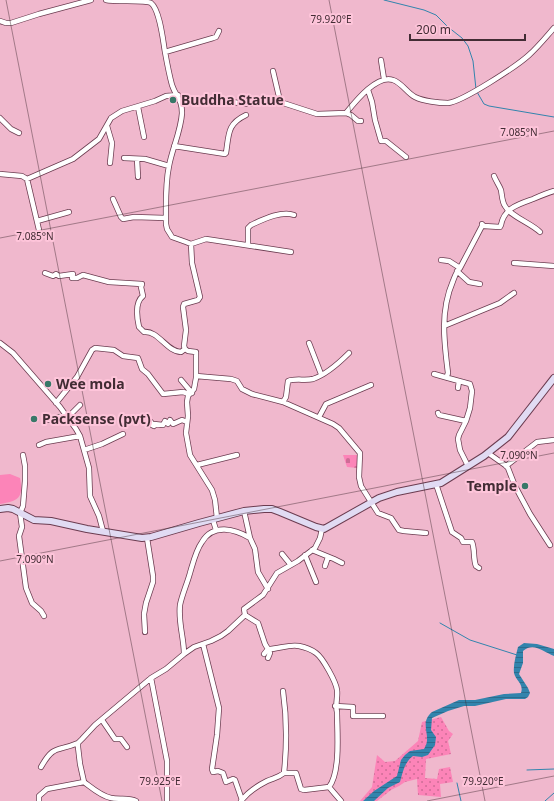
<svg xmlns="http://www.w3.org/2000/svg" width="554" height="801" viewBox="0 0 554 801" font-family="'Noto Sans',sans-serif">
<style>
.green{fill:url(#green-dots)}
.cemetery{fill:url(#cemetery-stones)}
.pitch{fill:#fc84b8}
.water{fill:url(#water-rules)}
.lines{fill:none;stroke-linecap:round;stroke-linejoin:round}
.stream{stroke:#3284ad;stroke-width:1}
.street-casing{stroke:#6b3c50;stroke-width:6}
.secondary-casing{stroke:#6b3c50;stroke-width:8}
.street{stroke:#fff;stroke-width:4.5}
.secondary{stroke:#e1dbf3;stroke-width:6}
.ticks{fill:none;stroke:#422c34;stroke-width:1;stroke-opacity:0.45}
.poi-dot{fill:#387868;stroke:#fec5da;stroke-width:1.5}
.labels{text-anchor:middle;stroke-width:4;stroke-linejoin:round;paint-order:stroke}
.poi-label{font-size:14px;font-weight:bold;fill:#422c34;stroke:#fec5da;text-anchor:start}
.ticks-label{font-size:10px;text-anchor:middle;fill:#422c34;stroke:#fec5da;stroke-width:4;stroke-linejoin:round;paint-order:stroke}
</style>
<defs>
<pattern id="green-dots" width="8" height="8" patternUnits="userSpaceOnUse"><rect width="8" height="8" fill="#fc84b8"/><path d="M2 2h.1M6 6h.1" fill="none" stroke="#ce6c96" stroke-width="1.8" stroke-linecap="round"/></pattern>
<pattern id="cemetery-stones" width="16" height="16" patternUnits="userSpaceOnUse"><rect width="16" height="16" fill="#fc84b8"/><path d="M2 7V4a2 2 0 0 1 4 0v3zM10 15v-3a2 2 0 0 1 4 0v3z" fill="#ce6c96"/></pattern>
<pattern id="water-rules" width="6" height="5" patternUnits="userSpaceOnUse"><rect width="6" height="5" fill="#3284ad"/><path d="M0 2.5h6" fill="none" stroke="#2c6c8e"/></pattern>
</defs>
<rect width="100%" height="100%" fill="#f0b8cd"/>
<path class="green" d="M441,717L449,731L453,734L448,741L451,754L426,759L425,778L437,779L439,769L450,767L453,782L440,784L441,797L418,795L417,779L405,782L399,786L391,790L377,801H360L372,787L377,755L385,762L395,761L418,741L422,722Z"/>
<path class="cemetery" d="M343,455H358L357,468L347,467Z"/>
<path class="pitch" d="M10,474L20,478C24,498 18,501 0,504V475Z"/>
<path class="water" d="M524,643L537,644L554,649V656C543,652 534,642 523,651V663L519,674L528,688L530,693L528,697L525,699H506L475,706H464L448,711L432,718L431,730L436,737L435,745L428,755L422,757L413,756C404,763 403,772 400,782L388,788L374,801H363L374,791L397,776L401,760L405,755L410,751L424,749C433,736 418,724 432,712L459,700H475L504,694L521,693C524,684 516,681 514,673C513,665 516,655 518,647Z"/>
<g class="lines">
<path class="stream" d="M384,0L424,10L436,15L448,27L462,38L468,46L473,61L476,89
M477,92L484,104L489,106L554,117
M440,623L470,640L517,655
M527,770L554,769
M457,783L461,801
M545,801L554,793"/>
<g class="street-casing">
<path id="street" d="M106,0C115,2 146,0 151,3C160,10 163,41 165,52C167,63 169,74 172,85C176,97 182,99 182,113C181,131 172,149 169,166C165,185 166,204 166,224L167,229L172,237L186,242L191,244L192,263L200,297L198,300L184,304L183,307L186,330L184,346L185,349L188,351L196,352V378L194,389L188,396L187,402L188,416L186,433L190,455L212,490L215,500L217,518
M0,21L6,23H11L39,14L91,0
M165,52L213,38L216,37L219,31
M381,60L384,79
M273,71L280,101
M368,90L372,102L375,120L381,141H386L406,157
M181,101H220L250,104L264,99H271L317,114L346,113L351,115L358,121H361
M138,107L144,137
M346,113C355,102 377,74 393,80C402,83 407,93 415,97C423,101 438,103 448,103C462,102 517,66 529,55C538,47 546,37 554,28
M0,118L11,129L19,133
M107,126L112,143L110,163
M174,146L225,154L226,153C229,134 227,124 246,115
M124,158L145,159L169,166
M137,159L138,177
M0,174L22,176L27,179L39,230
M494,176C496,181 499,185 501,190C502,195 502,202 505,206C510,216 531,223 540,232
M27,179L73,159L99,139L111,118L122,111L155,101L166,96L178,95
M113,199L121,217L123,219L134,217L166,218
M37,221L69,212
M191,244L206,239L291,252
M248,245V228L251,225C262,220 282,210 294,215
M441,260L449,261L460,268
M514,263L554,266
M457,271L469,282L480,284
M45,273L53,276L56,274L59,276L73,274L72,278H77L83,275L109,282L142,284L141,287L143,296C135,302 137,318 139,327L144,332C158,330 167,352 181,352L185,349
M444,326L500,303L514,293
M0,343L13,353L60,407L76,429L80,436L89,468L90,496L99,516L103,531
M309,343L321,374
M434,374L448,378
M196,376L231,379L237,381L242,389L252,394L283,402L333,424L339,428L360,453L359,477L361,486L378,513L391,518L399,530L404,531L426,533
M181,380L192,393
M458,388L459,381
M283,402L286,397L288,381C296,378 305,381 313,379C325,375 340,362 349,353
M56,403L77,377L92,350L95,348L114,350L123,356L138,358L142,369L148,374L163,394L183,392L189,394
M438,413L439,415L466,421
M68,417L80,405
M319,417L326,404L371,385
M49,420L66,415
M151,422L152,425L154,426V424L163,425L165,421L168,424L170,420L173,424L182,420L187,422
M39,445L46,442L80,436
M84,450L102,444L123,434
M488,453L505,465L508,468L515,486L530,514L550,545
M23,455L25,466V481L23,506L20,513L22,527L19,536L26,588L32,603L41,611L44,616
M197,465L237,455
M468,466L460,450L458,439L459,435L466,421L470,408L472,391L470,384L448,378L447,376L448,373C444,342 440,311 453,281C455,276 456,272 460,268L482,226V224L484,226L500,227L501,225C504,208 519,204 533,199C540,196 547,193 554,191
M506,466L537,442L554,440
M436,484L452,532L461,538L463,542H472C475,549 473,559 476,566L479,568
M244,511L250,538L255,549L258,572L268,589
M213,520L216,530
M312,550L334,559L342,563
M282,554L291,565
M305,555L316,582
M325,566L328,557
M145,632L144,614L146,603L153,582V576L147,538
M203,644L219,708L217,735L212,769L213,772L218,771L223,773L226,782L233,779L235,780L242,800
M184,654L194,647L211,641L221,636L228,631L245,615
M264,654L268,649L270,653L268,658
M151,678L167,761V801
M283,691C287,719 287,745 284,773
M335,706L353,707V716H383
M102,720L115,739H121L127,747
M41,767C54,744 57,752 78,743
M84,782C92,788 101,796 111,798C119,800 129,797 136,801
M329,787L341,801
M39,801V796L47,789L84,782L80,764L78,747V743L82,739L95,725L151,678L166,669L184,654C184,638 178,622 180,605C182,595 187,584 190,573C193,563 196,550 202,542C213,523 235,529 250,538
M241,801C248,792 257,786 267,781C273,778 278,778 284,773H296L301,789L304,790L329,787C341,772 337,730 337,712C335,704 338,698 337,690C336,682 323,658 316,653C312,650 304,647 299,646C289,644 279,649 268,649L265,644L258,623L245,615L244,609L263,595L277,573L298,561L315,548L320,538L322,529"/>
</g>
<g class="secondary-casing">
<path id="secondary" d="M0,509L8,508L13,509L34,520L51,521L87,529L142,538L151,537L199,523L244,511L264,509H272L280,512L316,527L324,529L379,498L397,492L441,483L484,456L508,437L554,378"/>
</g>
<use href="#street" class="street"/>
<use href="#secondary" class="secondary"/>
</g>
<path class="ticks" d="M6,0L162,801M329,0L485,801M0,238L554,131M0,561L554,453M427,801L554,776"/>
<g class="poi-dot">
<circle cx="173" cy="100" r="4"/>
<circle cx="48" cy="384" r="4"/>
<circle cx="34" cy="419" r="4"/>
<circle cx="525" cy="486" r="4"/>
</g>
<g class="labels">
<g class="poi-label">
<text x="181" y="105">Buddha Statue</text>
<text x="56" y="389">Wee mola</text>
<text x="42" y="424">Packsense (pvt)</text>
<text x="517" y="491" text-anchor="end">Temple</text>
</g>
</g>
<g class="ticks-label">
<text x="331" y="23">79.920°E</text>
<text x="519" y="136">7.085°N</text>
<text x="35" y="240">7.085°N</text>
<text x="519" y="459">7.090°N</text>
<text x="35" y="563">7.090°N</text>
<text x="160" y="785">79.925°E</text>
<text x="483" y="785">79.920°E</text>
</g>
<path d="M410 34v6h115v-6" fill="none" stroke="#422c34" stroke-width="2"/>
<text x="416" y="34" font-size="12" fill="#422c34" stroke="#fec5da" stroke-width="3" paint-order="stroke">200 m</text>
</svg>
